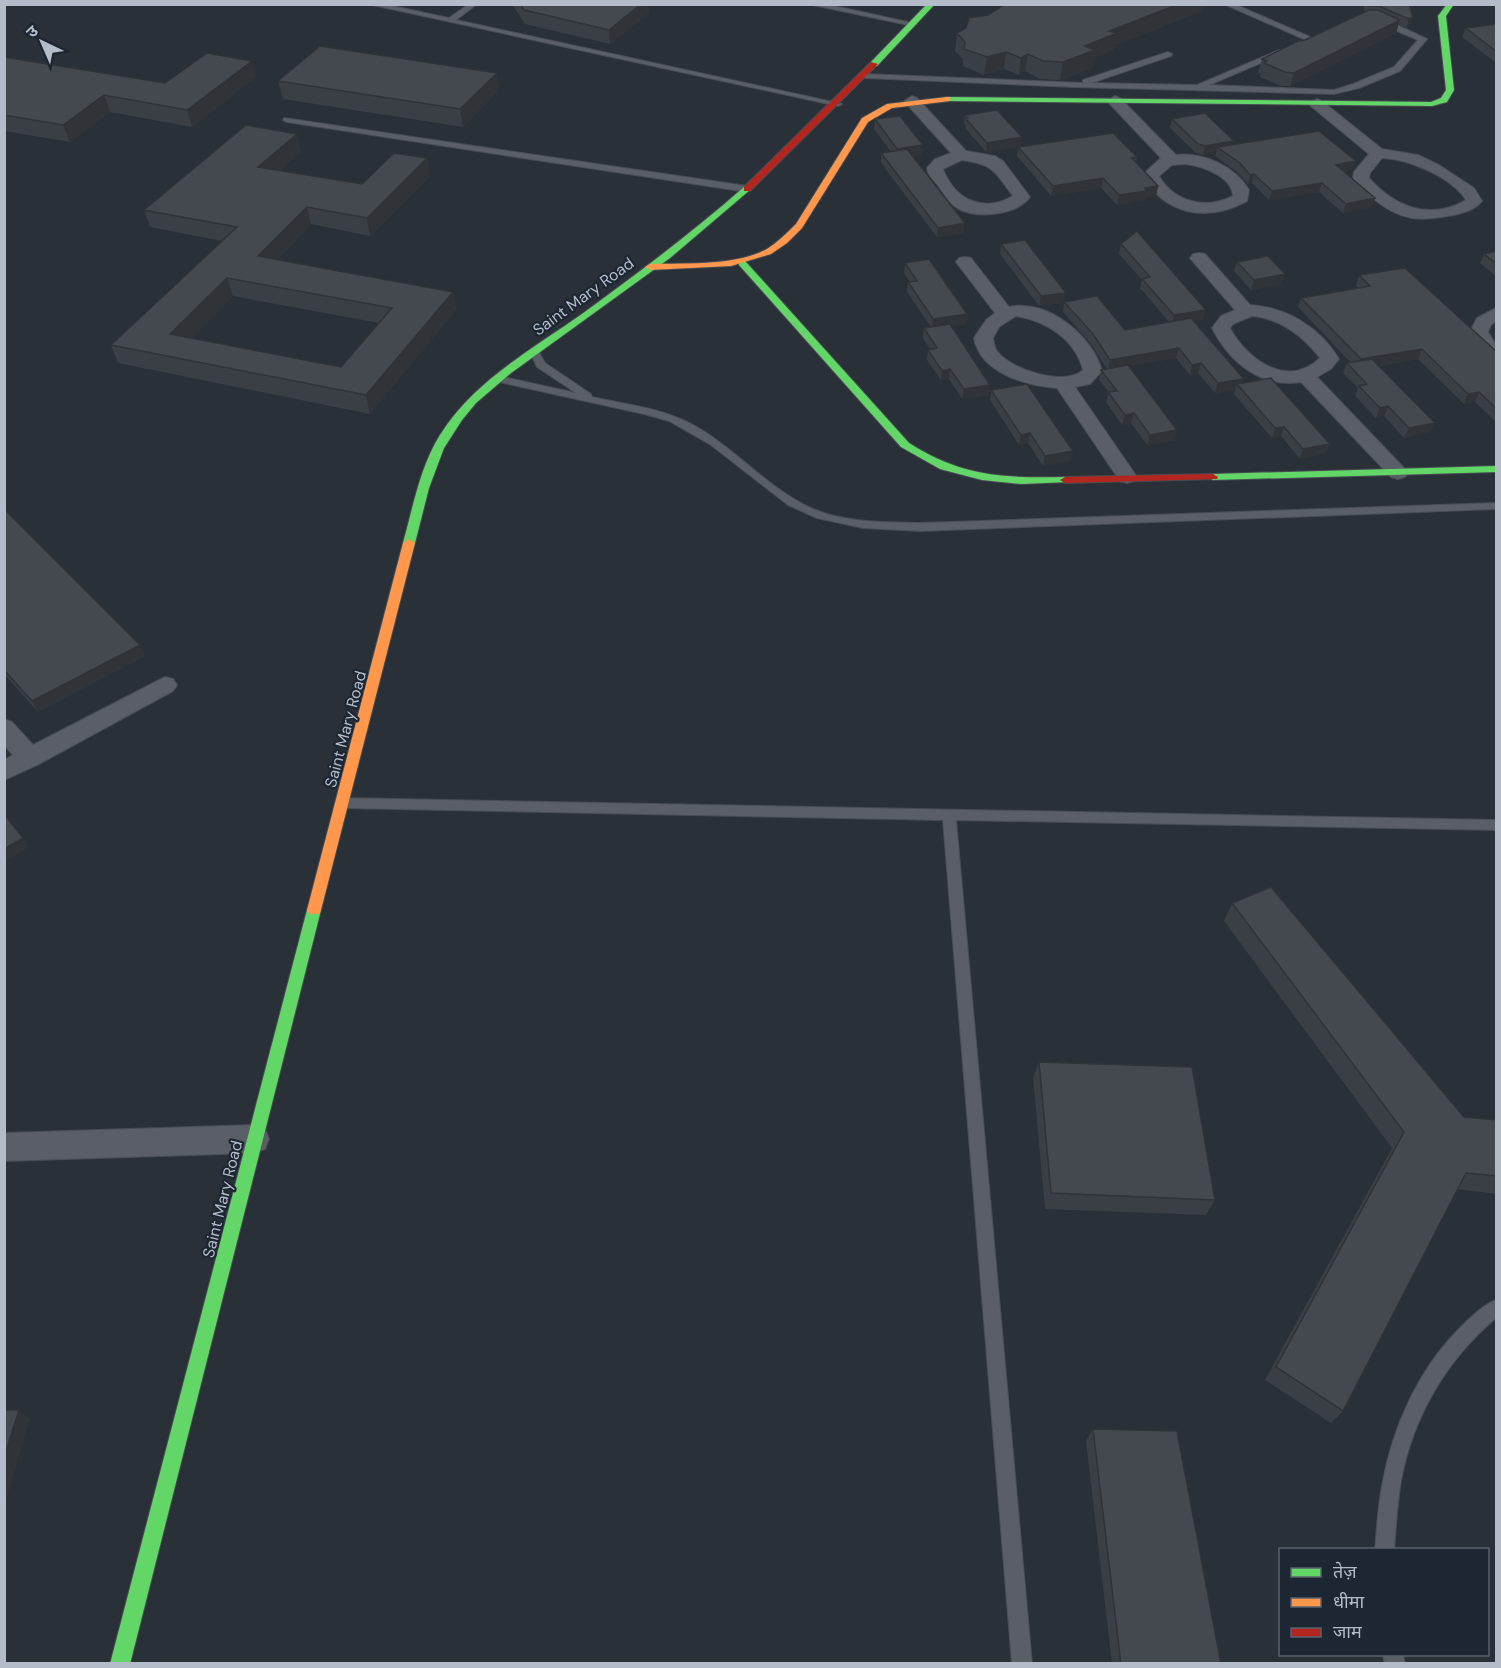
<svg xmlns="http://www.w3.org/2000/svg" width="1501" height="1668" viewBox="0 0 1501 1668" font-family="'DM Sans','Noto Sans Devanagari',sans-serif">
<style>
.lines{fill:none;stroke-linecap:round;stroke-linejoin:round}
.lane-casing{stroke:#484c53;stroke-width:2}
.street-casing{stroke:#484c53;stroke-width:2}
.fast-casing{stroke:#484c53;stroke-width:2}
.slow-casing{stroke:#484c53;stroke-width:2}
.jam-casing{stroke:#484c53;stroke-width:2}
.lane{fill:#5a5e66;fill-rule:evenodd}
.street{fill:#5a5e66;fill-rule:evenodd}
.fast{fill:#63d668;fill-rule:evenodd}
.slow{fill:#ff974d;fill-rule:evenodd}
.jam{fill:#b3261e;fill-rule:evenodd}
.wall{fill:#3a3f45;fill-rule:evenodd}
.shaded-wall{fill:#303338}
.building{fill:#444950;stroke:#303338;stroke-width:1.5;fill-rule:evenodd}
.labels{text-anchor:middle;stroke-width:4.5;stroke-linejoin:round;paint-order:stroke}
.street-label{font-size:16px;fill:#b4bcc9;stroke:#1d2633}
</style>
<rect width="100%" height="100%" fill="#2a3038"/>
<g class="lines">
<g class="lane-casing">
<path id="lane" d="M368,4H383L449,18L469,4H477L456,20L842,104L838,106Z
M808,4H825L917,24L913,26Z
M1224,4H1234L1315,39L1308,41Z
M1378,19H1384L1427,39L1400,71L1359,88L1334,94L1075,87L865,78L861,76L865,74L1083,83V80L1168,52L1172,54L1171,56L1091,83L1197,85L1279,50H1282V54L1209,85L1334,90L1353,84L1394,67L1418,40L1378,23Z
M284,118L747,186L751,189L747,192L287,122L283,120Z
M535,349L538,350L545,363L591,394L592,397C623,404 656,407 685,421C732,443 765,488 813,509C846,523 885,522 921,523L1496,503V509L921,531L863,528L817,518L788,505L711,445L669,421L644,414L495,381L494,379L499,376L576,393L537,367L530,352Z
M343,798L1496,820V830L956,820L1032,1664H1012L943,820L343,808L336,803Z
M1496,1300V1318C1446,1360 1413,1417 1401,1481C1397,1504 1396,1527 1394,1550H1375C1377,1527 1378,1504 1383,1481C1393,1427 1418,1371 1457,1331C1468,1320 1481,1306 1496,1300Z
M1383,1654H1403L1405,1664H1385Z"/>
</g>
<g class="street-casing">
<path id="street" d="M912,96L917,98L966,151L995,156L1003,161L1030,197C1017,215 978,219 959,209C949,204 943,193 937,184C932,179 928,175 927,168L935,159L951,153L904,101ZM962,160C995,165 994,171 1013,196C983,213 955,200 943,169Z
M1115,96L1120,98L1176,155C1203,152 1235,166 1249,190L1247,201C1207,223 1165,215 1142,175L1161,158L1110,104L1107,101ZM1185,164C1202,166 1232,176 1233,196C1206,210 1174,202 1159,176L1172,165Z
M1317,99L1322,101L1382,149L1418,155L1439,165L1474,188L1482,201C1475,210 1465,212 1454,215C1418,222 1401,221 1372,198C1365,191 1358,187 1353,178L1354,172L1369,154L1312,107L1309,104ZM1382,158C1408,159 1452,177 1466,200C1429,221 1395,207 1369,178L1370,173Z
M1199,253L1205,254L1250,305C1286,307 1320,327 1339,359L1331,369L1317,377L1405,469L1408,473L1405,477L1398,479L1391,477L1301,382C1261,388 1230,363 1212,328L1221,316L1235,310L1190,258L1193,254ZM1252,316C1280,318 1304,337 1320,358C1288,389 1247,360 1230,328L1233,324Z
M965,257L971,258L1009,307C1047,298 1093,336 1102,371L1090,384L1075,387L1137,477L1134,481L1127,483L1120,481L1057,388C1025,386 980,372 974,338L986,320L995,313L956,262L959,258ZM1016,316C1046,321 1075,339 1083,370C1065,387 1011,370 997,351C994,347 994,342 993,338L999,327Z
M1496,308V321L1491,325L1488,332L1496,345V361C1482,357 1476,344 1470,332L1477,318Z
M165,677L173,679L177,685L173,691L39,764L4,780V760L13,755L4,745V719L12,722L33,745Z
M254,1125L265,1129L269,1139L265,1149L254,1153L4,1161V1133Z"/>
</g>
<g class="fast-casing">
<path id="fast" d="M927,4H935L877,66H871V62Z
M1447,4H1454L1446,16L1454,90L1447,102L1432,106L947,101L943,99L947,97L1431,102L1441,98L1446,90L1438,16Z
M744,187L751,189L670,258L511,373L476,403L462,420L444,448L429,488L415,543L413,546H405L403,543C413,507 420,467 440,435C474,381 531,350 582,314C637,274 692,233 744,187Z
M739,261H745L909,443C963,477 1002,478 1065,477L1069,478V482L1021,484L982,480L940,469L901,447L739,265Z
M1496,466V472L1213,480L1208,477L1213,474Z
M314,904L319,906L321,910L130,1664H110L307,910L309,906Z"/>
</g>
<g class="slow-casing">
<path id="slow" d="M947,97H950V101L892,108L868,122L802,228L787,243L771,254L731,266L650,270L645,267L650,264C685,263 736,266 767,249C778,242 787,233 796,224L862,118L887,104Z
M409,539L415,543L321,910L319,914H309L307,910L403,543Z"/>
</g>
<g class="jam-casing">
<path id="jam" d="M871,62L878,64L750,191H744V187Z
M1213,474L1218,477L1217,479L1065,483L1060,480L1065,477Z"/>
</g>
<use href="#lane" class="lane"/>
<use href="#street" class="street"/>
<use href="#fast" class="fast"/>
<use href="#slow" class="slow"/>
<use href="#jam" class="jam"/>
</g>
<path class="wall" d="M512,4H648L649,13L610,44L525,24Z
M1363,4H1409L1410,26L1406,28L1398,24L1396,33L1290,86H1281L1260,77L1261,74L1258,73L1262,59L1365,12Z
M1203,11L1115,45L1114,50L1094,58L1092,68L1060,80L1040,79L1025,71L1019,75L1004,69L984,75L963,66V59L955,51L957,33Z
M1497,24V63H1496L1462,37L1466,28Z
M4,57L165,83L252,61L256,77L192,127L110,112L70,142L4,131Z
M497,73L499,90L463,127L283,99L278,81Z
M965,115L1021,146L1137,157L1136,162L1158,186L1156,196L1146,197L1145,200L1117,205L1101,188L1051,196L1017,156L1018,147L986,152L965,128L966,125L964,124Z
M875,119L923,145L922,154L912,156L964,233L937,237L881,163V153L891,152L874,129Z
M1172,119L1234,141L1233,144L1352,170L1344,172L1375,198L1372,208L1343,213L1319,192L1269,200L1252,183L1248,184L1237,172L1215,156L1216,153L1203,155L1196,153L1170,128Z
M301,151L279,171L362,184L427,158L430,176L370,236L311,224L277,260L453,292L456,310L370,414L118,363L111,345L222,241L150,227L144,210ZM233,296L379,323L341,367L191,338Z
M1001,244L1065,302L1125,330L1169,322L1140,288L1142,280L1119,254L1121,244L1204,319L1194,321L1244,379L1243,383L1326,453L1300,459L1281,436L1272,438L1234,394L1235,390L1215,393L1198,373L1190,375L1176,358L1128,366L1175,440L1147,445L1131,423L1122,425L1106,402L1109,392L1099,380L1101,370L1107,369L1091,344L1063,312L1064,303L1039,306L1000,254Z
M1497,251V277L1480,263L1484,254Z
M1237,262L1285,274L1282,284L1251,290L1234,271Z
M905,263L966,324L951,326L989,395L962,399L949,379L941,380L927,360L928,350L930,349L923,338L924,328L931,327L907,292L908,282H910L904,273Z
M1359,275L1497,352V423L1475,402L1464,404L1418,359L1379,366L1435,423L1430,432L1404,438L1384,416L1376,418L1355,396L1358,388L1343,373L1347,363L1350,362L1298,307L1301,298L1358,288L1356,285Z
M991,390L1071,461L1043,466L1028,443L1019,445L990,400Z
M4,509L140,645L145,656L38,712L4,674Z
M1232,903L1464,1117L1497,1120V1194L1457,1189L1343,1411L1331,1423L1265,1380L1392,1148L1224,921Z
M1039,1062L1215,1200L1206,1215L1045,1209L1033,1078Z
M1093,1429L1221,1664H1112L1086,1441Z"/>
<path class="shaded-wall" d="M641,4H648L649,13L610,44L609,30Z
M1179,4H1204L1203,11L1115,45L1114,50L1094,58L1092,68L1060,80L1063,62L1085,46L1109,31Z
M1413,17L1410,26L1406,28L1409,19Z
M1400,20L1396,33L1290,86L1294,73Z
M1006,52L1004,69L984,75L987,57Z
M1028,54L1025,71L1019,75L1021,58Z
M252,61L256,77L192,127L187,110Z
M497,73L499,90L463,127L460,109Z
M104,95L110,112L70,142L63,125Z
M297,134L301,151L263,185L258,167Z
M1022,137L1021,147L986,152L987,143Z
M1234,141L1232,150L1217,147L1216,153L1203,155L1205,146Z
M923,145L922,154L896,158L897,149Z
M427,158L430,176L370,236L367,218Z
M1356,161L1352,170L1333,174L1336,165Z
M1254,174L1252,183L1248,184L1250,175Z
M1103,178L1101,188L1051,196L1053,186Z
M1322,183L1319,192L1269,200L1272,191Z
M1158,186L1156,196L1146,197L1145,200L1117,205L1119,195L1145,188Z
M1375,198L1372,208L1343,213L1346,204Z
M307,207L311,224L263,274L258,256Z
M965,223L964,233L937,237L938,228Z
M1285,274L1282,284L1251,290L1254,280Z
M227,278L233,296L176,352L170,334Z
M453,292L456,310L370,414L366,395Z
M1066,293L1065,303L1039,306L1041,296Z
M1206,310L1204,319L1172,325L1174,315Z
M967,314L966,324L932,329L933,319Z
M1179,348L1176,358L1108,370L1110,360Z
M1422,349L1418,359L1357,369L1361,359Z
M1201,363L1198,373L1190,375L1192,365Z
M950,369L949,379L941,380L942,371Z
M1244,379L1241,388L1237,384L1235,390L1215,393L1218,383Z
M990,385L989,395L962,399L964,389Z
M1479,392L1475,402L1464,404L1468,394Z
M1388,406L1384,416L1376,418L1380,408Z
M1134,413L1131,423L1122,425L1125,415Z
M1435,423L1430,432L1404,438L1409,428Z
M1284,427L1281,436L1272,438L1275,428Z
M1177,430L1175,440L1147,445L1150,435Z
M1030,433L1028,443L1019,445L1021,435Z
M1330,444L1326,453L1300,459L1303,449Z
M1073,451L1071,461L1043,466L1045,456Z
M140,645L145,656L38,712L32,701Z
M23,838L29,847L4,862V849Z
M19,1410L30,1419L4,1507V1457Z"/>
<path class="building" d="M520,4H641L609,30L524,10Z
M1005,4H1179L1109,31L1117,33L1085,46L1095,50L1063,62L1043,61L1028,54L1021,58L1006,52L987,57L964,49L965,42L957,33L966,28L969,18L988,15Z
M1368,4H1409L1413,17L1409,19L1379,6H1369Z
M1369,10H1378L1400,20L1294,73L1285,72L1264,63L1267,61L1262,59L1298,41L1305,40Z
M1497,24V52L1466,28Z
M320,46L497,73L460,109L278,81Z
M207,53L252,61L187,110L104,95L63,125L4,115V57L165,83Z
M997,110L1022,137L987,143L966,119L968,118L965,115Z
M1205,113L1234,141L1205,146L1198,144L1172,119Z
M900,116L923,145L897,149L875,119Z
M246,125L297,134L258,167L362,184L394,153L427,158L367,218L307,207L258,256L453,292L366,395L111,345L237,227L144,210ZM227,278L392,308L341,367L170,334Z
M1319,131L1356,161L1336,165L1375,198L1346,204L1322,183L1272,191L1254,174L1250,175L1240,163L1217,147Z
M1113,133L1137,157L1132,158L1158,186L1145,188L1147,191L1119,195L1103,178L1053,186L1018,147Z
M907,149L965,223L938,228L881,153Z
M1137,231L1206,310L1174,315L1142,279L1150,277L1121,244Z
M1025,240L1066,293L1041,296L1001,244Z
M1497,251V264L1484,254Z
M1268,256L1285,274L1254,280L1237,262Z
M929,259L967,314L933,319L908,282L917,281L905,263Z
M1405,268L1497,352V409L1479,392L1468,394L1422,349L1361,359L1301,298L1370,286L1359,275Z
M1097,296L1125,330L1191,318L1244,379L1218,383L1201,363L1192,365L1179,348L1110,360L1093,334L1064,302Z
M950,324L990,385L964,389L950,369L942,371L928,350L937,348L924,328Z
M1372,359L1435,423L1409,428L1388,406L1380,408L1359,386L1367,384L1347,363Z
M1128,365L1177,430L1150,435L1134,413L1125,415L1108,392L1117,391L1101,370Z
M1271,378L1330,444L1303,449L1284,427L1275,428L1237,384Z
M1027,384L1073,451L1045,456L1030,433L1021,435L991,390Z
M4,509L140,645L32,701L4,670Z
M4,814L23,838L4,849Z
M1271,887L1464,1117L1497,1120V1176L1466,1173L1343,1411L1276,1367L1404,1132L1232,903Z
M1039,1062L1192,1067L1215,1200L1051,1193Z
M4,1410H19L4,1457Z
M1093,1429L1177,1431L1221,1664H1121Z"/>
<g class="labels">
<g class="street-label">
<text transform="translate(583 296) rotate(-36)" y="6">Saint Mary Road</text>
<text transform="translate(345 729) rotate(-75)" y="6">Saint Mary Road</text>
<text transform="translate(222 1199) rotate(-76)" y="6">Saint Mary Road</text>
</g>
</g>
<rect width="1501" height="1668" fill="none" stroke="#b4bcc9" stroke-width="12"/>
<rect x="1279" y="1548" width="210" height="108" fill="#1d2633" stroke="#59626f" stroke-width="1.5"/>
<rect x="1291" y="1568" width="30" height="9" fill="#63d668" stroke="#59626f" stroke-width="1.5"/>
<text x="1333" y="1578" font-size="18" fill="#b4bcc9">तेज़</text>
<rect x="1291" y="1598" width="30" height="9" fill="#ff974d" stroke="#59626f" stroke-width="1.5"/>
<text x="1333" y="1608" font-size="18" fill="#b4bcc9">धीमा</text>
<rect x="1291" y="1628" width="30" height="9" fill="#b3261e" stroke="#59626f" stroke-width="1.5"/>
<text x="1333" y="1638" font-size="18" fill="#b4bcc9">जाम</text>
<g transform="translate(42 42) rotate(316)" stroke="#1d2633" stroke-width="4.5" paint-order="stroke">
<path d="M0-4.5L10 22L0 15L-10 22Z" fill="#b4bcc9"/>
<text y="-9" font-size="16" font-weight="bold" text-anchor="middle" fill="#b4bcc9">उ</text>
</g>
</svg>
